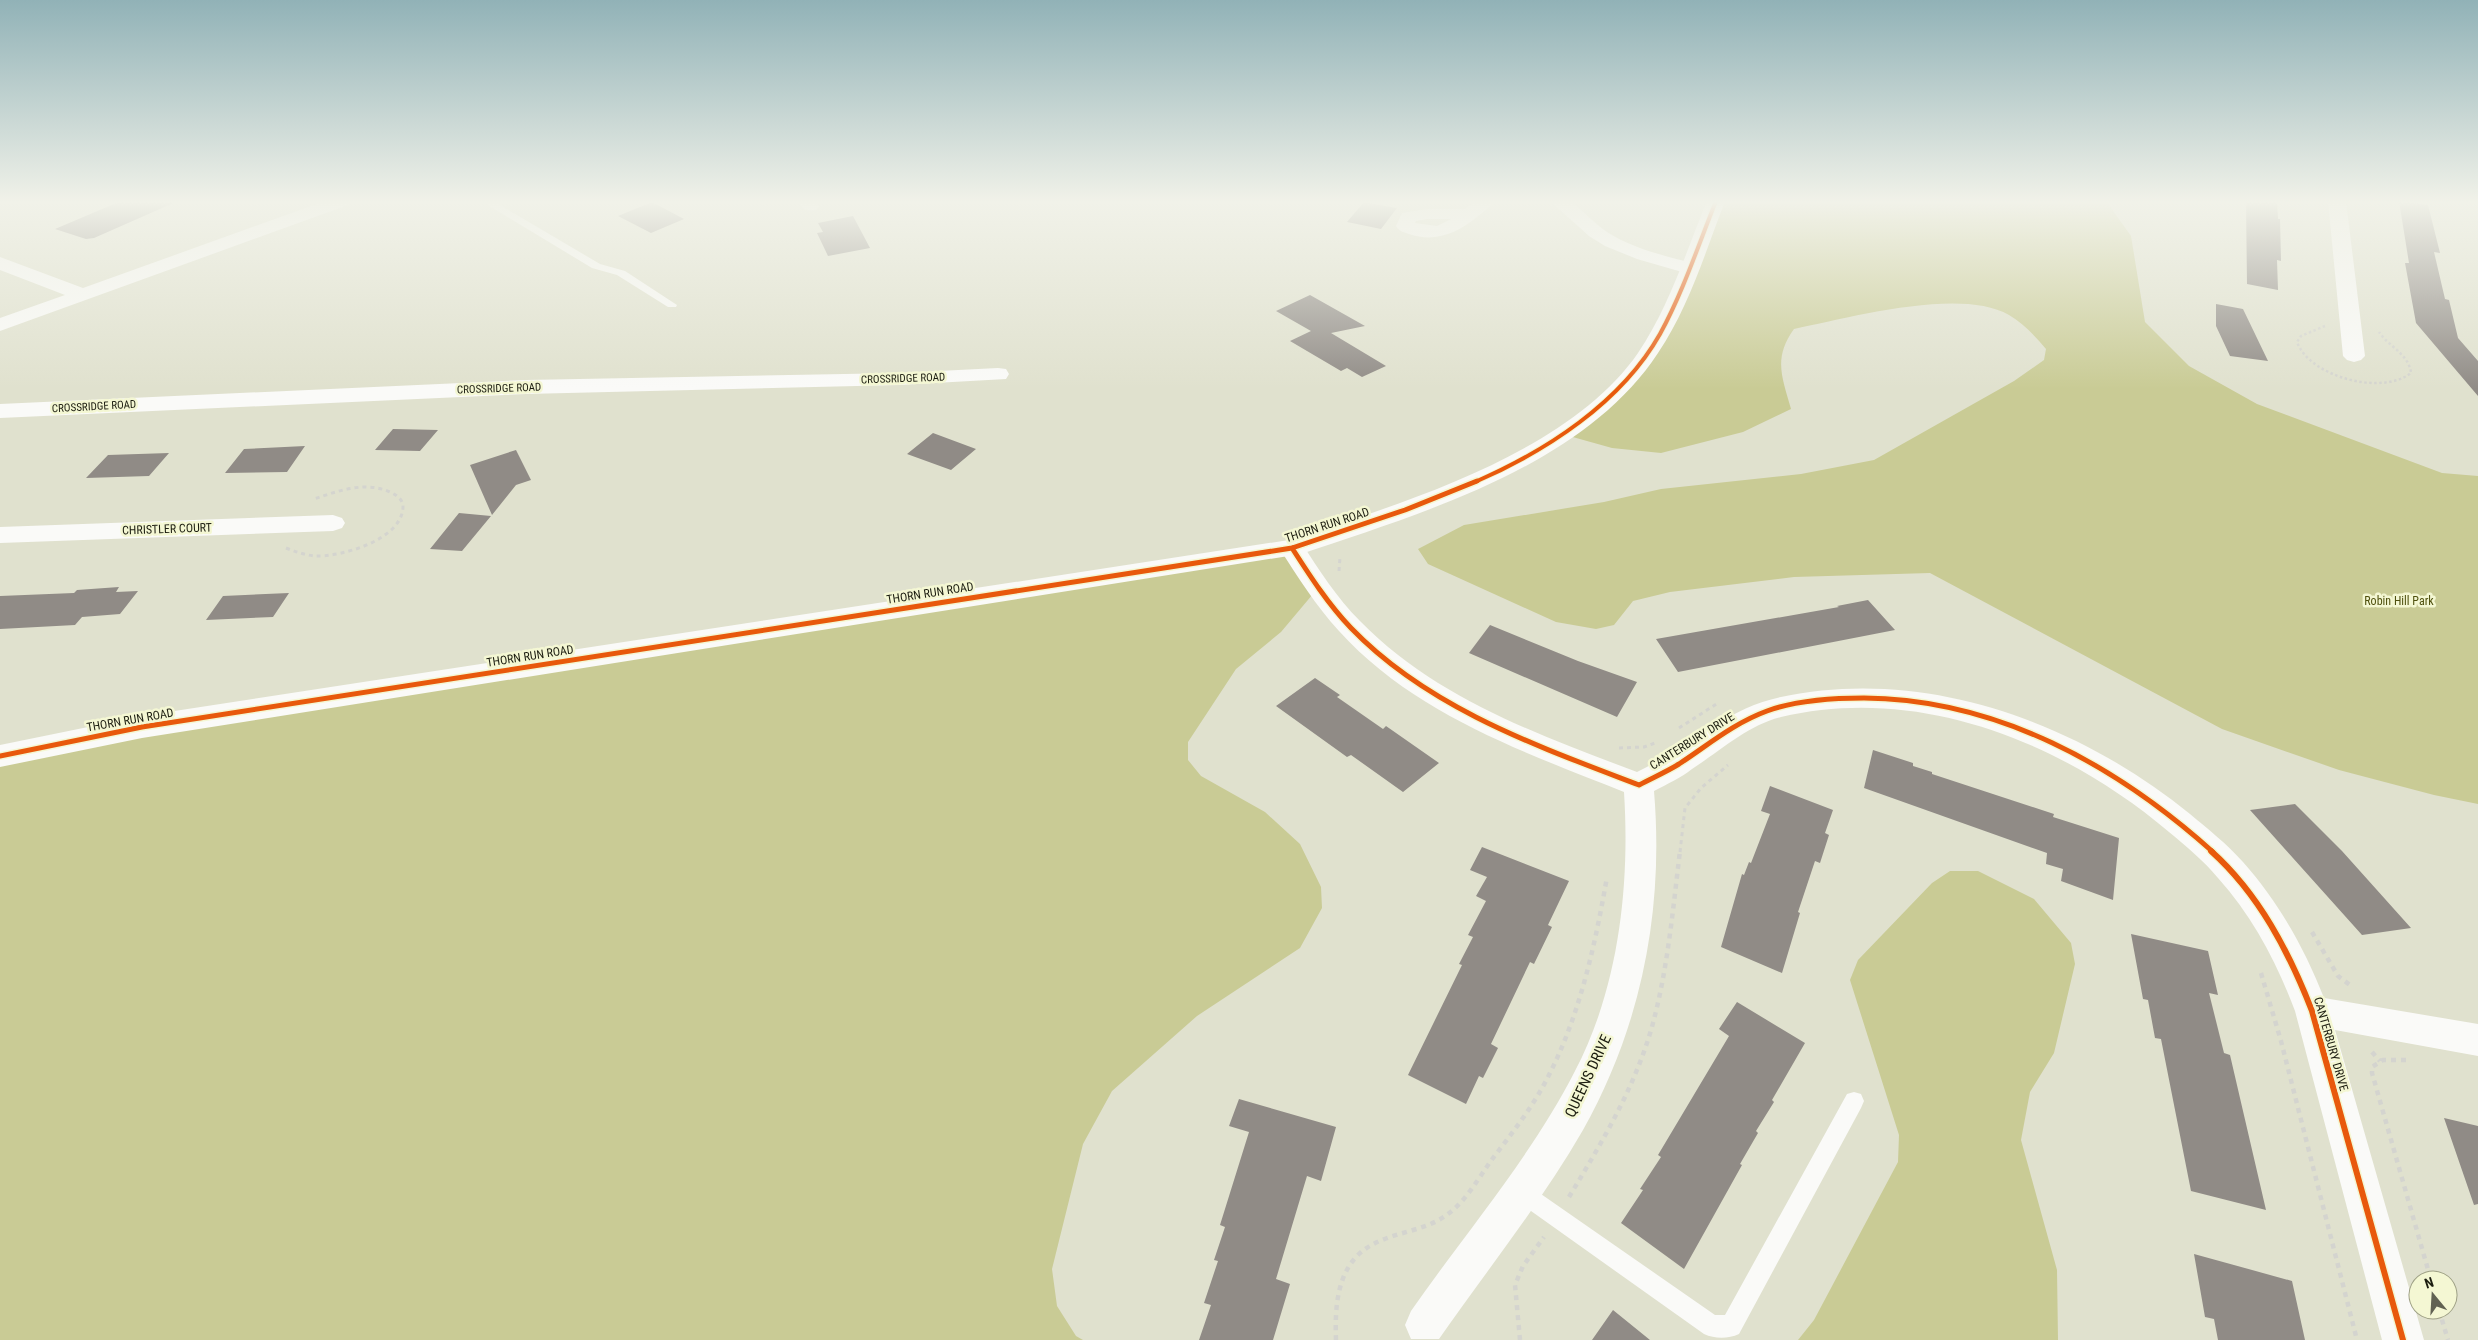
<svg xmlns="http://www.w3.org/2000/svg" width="2478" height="1340" viewBox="0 0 2478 1340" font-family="'Roboto Condensed',sans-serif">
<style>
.green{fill:#c9cb95}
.building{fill:#908b86}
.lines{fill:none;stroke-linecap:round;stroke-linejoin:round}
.path-far2{stroke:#d4d4cf;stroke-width:2.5;stroke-dasharray:2.5 2.5;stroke-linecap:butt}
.path-far1{stroke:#d4d4cf;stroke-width:3;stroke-dasharray:4 4;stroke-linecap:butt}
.path{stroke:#d4d4cf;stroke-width:4.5;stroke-dasharray:5 5;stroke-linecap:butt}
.lane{fill:#fafaf8;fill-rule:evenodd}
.street{fill:#fafaf8;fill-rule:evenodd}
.secondary{fill:#fafaf8;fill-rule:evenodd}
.cycleway-far2-casing{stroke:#f4f7d3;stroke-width:6}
.cycleway-far1-casing{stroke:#f4f7d3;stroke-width:8}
.cycleway-casing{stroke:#f4f7d3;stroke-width:9}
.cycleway-far2{stroke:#e8590c;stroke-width:4}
.cycleway-far1{stroke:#e8590c;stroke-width:5}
.cycleway{stroke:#e8590c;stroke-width:6}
.labels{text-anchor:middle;stroke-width:5;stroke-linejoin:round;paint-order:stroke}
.far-street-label{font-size:11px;fill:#1c1d10;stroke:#f4f7d3}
.street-label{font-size:12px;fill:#1c1d10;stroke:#f4f7d3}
.park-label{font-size:12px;fill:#4f500e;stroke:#f4f7d3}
.near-street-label{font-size:15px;fill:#1c1d10;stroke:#f4f7d3}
</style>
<rect width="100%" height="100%" fill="#e0e1ce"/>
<path class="green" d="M1716,201H2106L2131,236L2145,322L2189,366L2257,404L2442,473L2478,476V804L2434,795L2339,770L2222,729L1930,573L1794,577L1670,592L1633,601L1614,625L1596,629L1556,622L1428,564L1418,549L1464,525L1604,502L1661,489L1801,474L1874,460L2014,381L2044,360L2046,349C2035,336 2024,324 2009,315C1960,287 1849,318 1794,329C1773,358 1782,377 1791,409L1743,432L1661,453L1612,448L1562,434L1631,375Z
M1292,548L1318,588L1281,632L1236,669L1188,742V760L1201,776L1265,812L1300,844L1321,887L1322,908L1300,948L1197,1016L1112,1091L1083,1144L1052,1269L1057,1306L1076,1336L1083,1340H0V756Z
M1950,871H1978L2034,899L2071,943L2075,964L2054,1053L2030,1092L2021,1140L2057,1270L2058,1340H1798L1814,1320L1898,1162L1899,1135L1850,980L1858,960L1932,883Z"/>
<path class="building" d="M121,201H178L94,238L86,239L55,229Z
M2246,201H2277L2278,219H2280L2281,261L2277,260L2278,290L2247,284Z
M2399,201L2428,205L2440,253L2434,252L2445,299L2449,300L2458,338L2478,361V396L2416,323L2405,263H2409Z
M652,202L684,219L651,233L618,216Z
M1364,202L1397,208L1381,229L1347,222Z
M853,216L870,248L828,256L817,233L823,232L818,223Z
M1310,295L1365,326L1331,333L1386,366L1362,377L1347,368L1341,371L1290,341L1311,331L1276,311Z
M2216,304L2243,309L2268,361L2230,356L2216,326Z
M393,429L438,430L420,451L375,450Z
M933,433L976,449L951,470L907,454Z
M305,446L287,472L225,473L244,449Z
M516,450L531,480L516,485L492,515L470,465Z
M169,453L149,476L86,478L108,455Z
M459,513L491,516L462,551L430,549Z
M119,587L116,592L138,591L120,614L82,617L75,625L0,629V596L74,593L77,590Z
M289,593L273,617L206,620L223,596Z
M1868,600L1895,630L1678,672L1656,639L1839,607L1837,606Z
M1490,625L1578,661L1637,682L1617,717L1469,653Z
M1315,678L1340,695L1337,697L1383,729L1386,726L1439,763L1403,792L1351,755L1347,757L1276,706Z
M1873,750L1913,763V766L1932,772V774L2054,814L2053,817L2119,838L2113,900L2061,881L2063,869L2046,864L2047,853L1864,788Z
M1770,786L1833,810L1825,833L1829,835L1820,863L1815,861L1798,912L1800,913L1782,973L1721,947L1742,874L1744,875L1749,862L1751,863L1770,814L1761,811Z
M2295,804L2342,851L2411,928L2362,935L2250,810Z
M1482,847L1569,881L1548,925L1552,927L1534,964L1530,962L1491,1044L1498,1048L1483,1078L1479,1076L1466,1104L1408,1075L1462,965L1459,964L1473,937L1468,935L1486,901L1476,896L1487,877L1470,870Z
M2131,934L2208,951L2218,995L2209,993L2224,1053L2230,1055L2266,1210L2191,1191L2161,1039L2155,1038L2148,1000L2143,999Z
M1737,1002L1805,1043L1772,1100L1774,1102L1756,1131L1758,1133L1740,1164L1742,1165L1684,1269L1621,1223L1643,1190L1640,1189L1661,1157L1658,1155L1729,1036L1719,1029Z
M1239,1099L1336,1127L1321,1181L1307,1176L1276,1279L1290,1284L1273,1340H1199L1211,1305L1204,1303L1218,1261L1214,1260L1225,1227L1220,1225L1249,1132L1229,1126Z
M2444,1118L2478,1126V1204L2474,1205Z
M2194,1254L2292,1281L2305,1340H2218L2214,1319L2205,1317Z
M1613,1310L1650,1340H1592Z"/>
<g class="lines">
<path class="path-far2" d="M2325,326L2301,336L2297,342C2310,377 2382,396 2411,373C2409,354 2389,347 2379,332"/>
<path class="path-far1" d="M286,548C296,552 305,555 315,556C341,557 402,540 403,507C403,500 398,496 392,493C367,480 338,491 314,499
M1339,571L1340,557
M1679,728L1718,703
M1619,748L1644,747L1655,743
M1680,852L1685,808L1701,788L1728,765"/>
<path class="path" d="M2312,932L2338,976L2350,985
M2261,973L2281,1041L2357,1340
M2372,1052L2380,1061
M2406,1060H2383L2372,1067V1073L2431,1280
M1569,1197C1602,1142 1636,1086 1653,1023C1668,967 1673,908 1680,851
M2439,1310L2448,1340
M1336,1340C1335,1312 1336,1279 1356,1257C1380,1231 1421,1235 1448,1214C1467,1200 1479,1177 1493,1158C1510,1136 1527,1114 1541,1090C1578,1024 1594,951 1607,877
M1520,1340L1515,1285L1523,1266L1544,1237"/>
<path class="lane" d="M481,201H493L600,264L625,271L677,305L676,307H668L617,275L592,268Z
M1854,1092L1861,1094L1864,1101L1861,1108L1739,1334C1728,1339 1715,1339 1704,1334L1514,1199L1511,1192L1514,1185L1521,1182L1528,1185L1715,1315H1725L1847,1094Z"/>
<path class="street" d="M325,201H351L348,205L0,331V318L65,295L0,270V257L83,288Z
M797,201H815L819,206L816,210C806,212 803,209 797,201Z
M1475,201H1495C1491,207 1483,212 1477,217C1457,233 1435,243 1409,234C1403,232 1399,231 1396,226L1402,213L1427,209H1465ZM1427,219H1451L1437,226L1415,223L1416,221Z
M1550,201H1571C1583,211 1594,223 1607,232C1633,249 1666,256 1696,264L1699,268L1696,272L1689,274L1637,259L1605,246L1589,236Z
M2328,201H2346L2365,356L2361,360L2354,362L2347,360L2343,356Z
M998,368L1006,369L1009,374L1006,379L899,385L526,394L0,418V404L526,380L899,373Z
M333,515L342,518L345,523L342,528L333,531L0,543V527Z
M1292,540L1301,542C1319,570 1337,598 1360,621C1435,698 1539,735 1637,772C1686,748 1727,708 1781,697C1926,666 2078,723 2190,814C2208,829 2227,844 2243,862C2278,901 2305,949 2324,998L2478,1024V1056L2335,1030L2424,1340H2382L2295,1011C2277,963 2253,917 2218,878C2204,861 2186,846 2169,832C2064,743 1920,684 1781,717C1748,725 1720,751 1692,769C1681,778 1667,784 1654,791C1664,909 1642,1025 1583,1130C1541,1203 1487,1270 1439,1339H1411L1405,1325L1411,1311C1466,1232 1531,1157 1575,1071C1619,987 1630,885 1624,792C1524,752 1414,714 1339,631C1316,606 1298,577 1279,548L1283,542Z"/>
<path class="secondary" d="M1707,201H1725C1705,253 1689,307 1658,353C1584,466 1422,513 1301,554L142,738L0,767V745L142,716L1289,540C1401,504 1568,454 1638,353C1669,307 1686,252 1707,201Z"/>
<g class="cycleway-far2-casing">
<path id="cycleway-far2" d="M1475,482C1546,451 1621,403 1660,334C1683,292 1698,246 1716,201"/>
</g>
<g class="cycleway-far1-casing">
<path id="cycleway-far1" d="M1292,548C1310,576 1328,604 1351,628C1428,708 1537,746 1639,785C1652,778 1666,772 1679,764C1708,745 1734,723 1767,711C1797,700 1832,698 1864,698C1997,699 2116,765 2213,852
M0,756L142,727L1292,548L1405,510L1477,481"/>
</g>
<g class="cycleway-casing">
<path id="cycleway" d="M2211,851C2259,894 2289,952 2312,1011L2403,1340"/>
</g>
<use href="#cycleway-far2" class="cycleway-far2"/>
<use href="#cycleway-far1" class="cycleway-far1"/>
<use href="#cycleway" class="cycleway"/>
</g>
<linearGradient id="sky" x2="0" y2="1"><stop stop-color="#91b2b7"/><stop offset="0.52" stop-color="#f1f2e9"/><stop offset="1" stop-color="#f1f2e9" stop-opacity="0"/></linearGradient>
<rect width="2478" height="389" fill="url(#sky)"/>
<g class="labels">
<g class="far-street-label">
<text transform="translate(903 378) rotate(-2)" y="4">CROSSRIDGE ROAD</text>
<text transform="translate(499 388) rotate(-2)" y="4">CROSSRIDGE ROAD</text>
<text transform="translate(94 406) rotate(-3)" y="4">CROSSRIDGE ROAD</text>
</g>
<g class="street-label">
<text transform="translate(1327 525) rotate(-18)" y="4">THORN RUN ROAD</text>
<text transform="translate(167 529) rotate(-2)" y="4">CHRISTLER COURT</text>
<text transform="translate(930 593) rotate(-9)" y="4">THORN RUN ROAD</text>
<text transform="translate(530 656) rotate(-9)" y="4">THORN RUN ROAD</text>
<text transform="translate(130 720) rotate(-10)" y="4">THORN RUN ROAD</text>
<text transform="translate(1692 741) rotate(-32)" y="4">CANTERBURY DRIVE</text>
<text transform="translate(2331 1044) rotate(74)" y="4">CANTERBURY DRIVE</text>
</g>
<g class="park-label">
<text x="2399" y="605">Robin Hill Park</text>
</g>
<g class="near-street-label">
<text transform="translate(1588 1076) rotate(-65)" y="5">QUEENS DRIVE</text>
</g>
</g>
<g transform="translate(2433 1295) rotate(342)"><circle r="24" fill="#f4f7d3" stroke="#9ea085"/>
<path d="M0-4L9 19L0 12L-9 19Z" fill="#616252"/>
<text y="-8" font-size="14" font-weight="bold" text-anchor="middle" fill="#1c1d10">N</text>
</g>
</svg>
